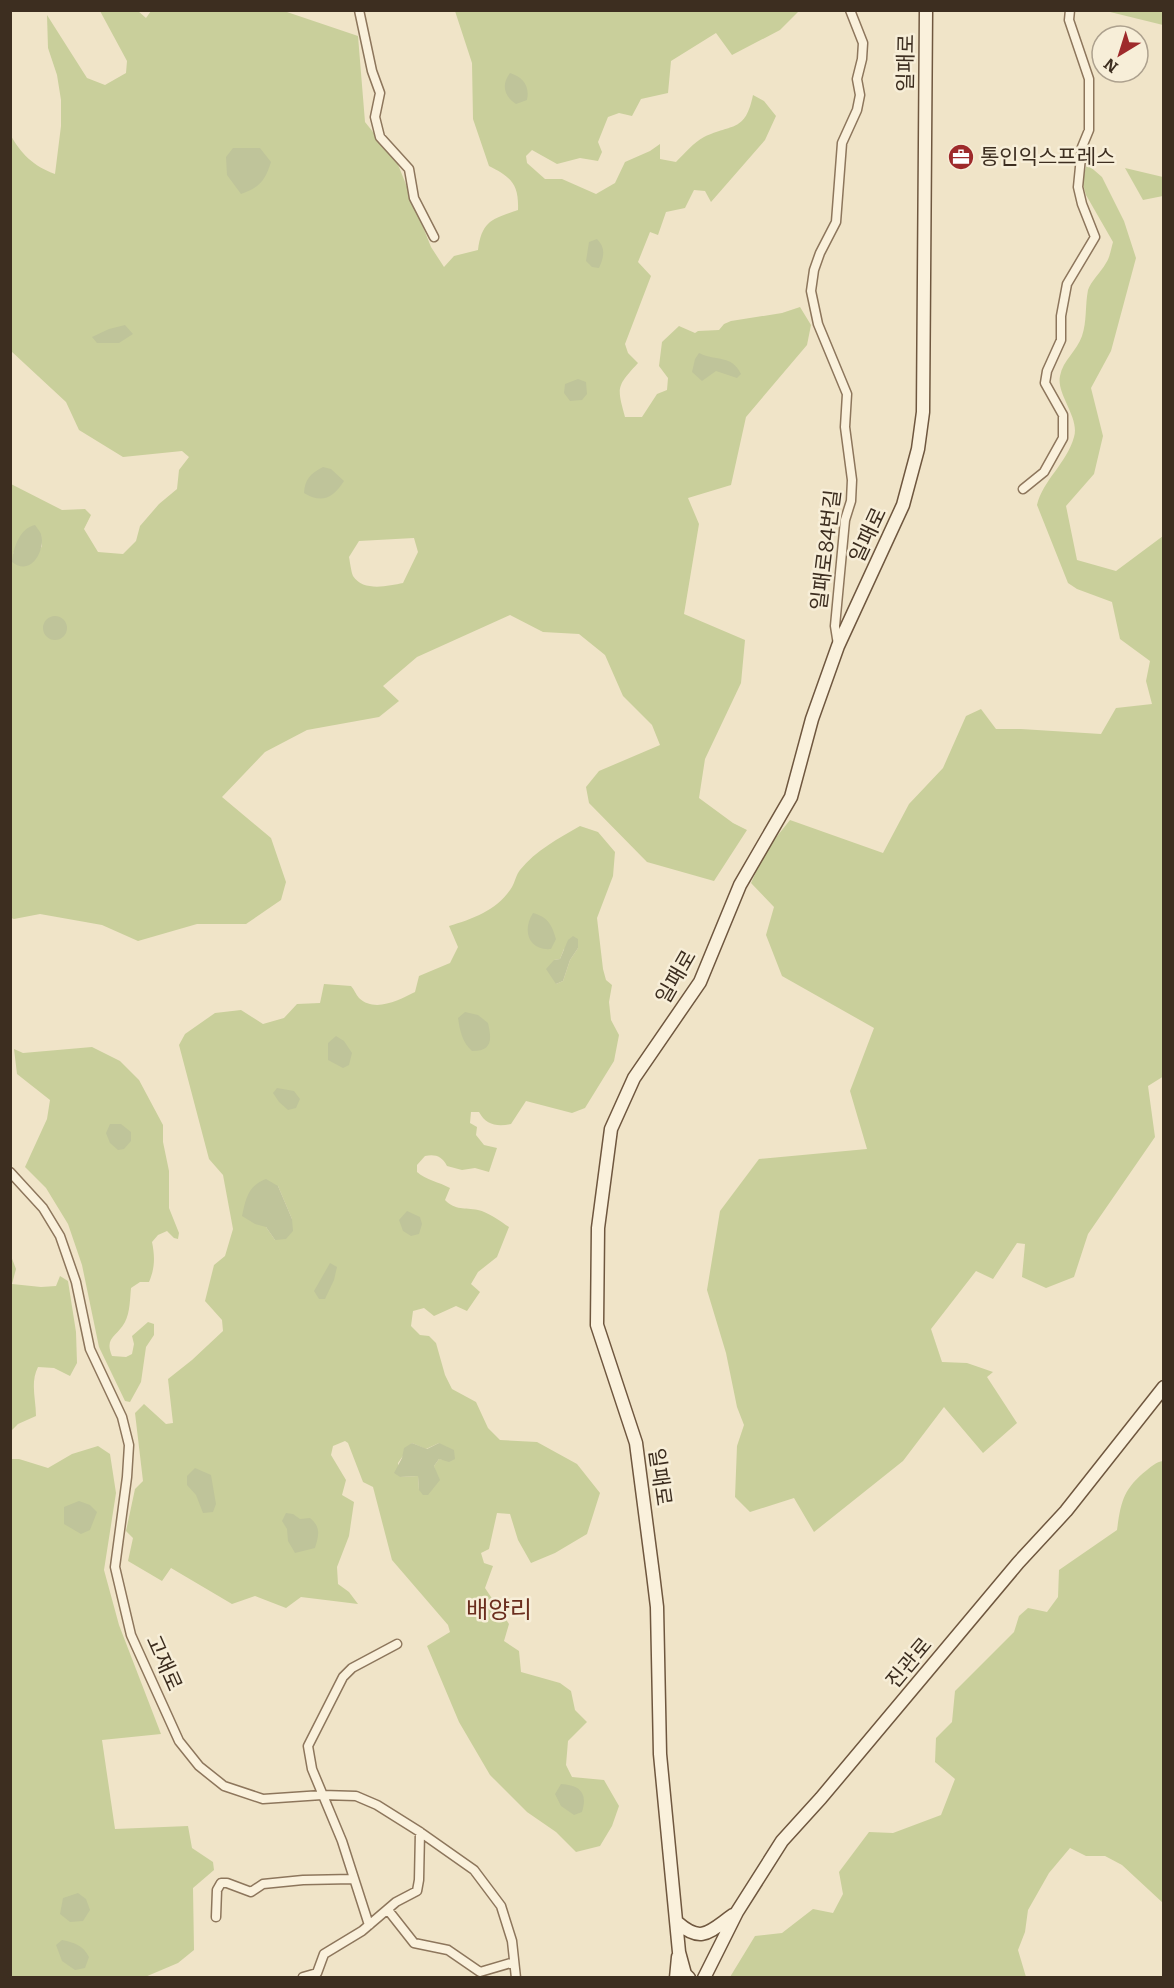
<svg xmlns="http://www.w3.org/2000/svg" width="1174" height="1988" viewBox="0 0 1174 1988" font-family="Bitter,'Noto Sans KR',serif">
<style>
.green{fill:#c9cf9b;fill-rule:evenodd}
.cemetery{fill:#bfc49a}
.lines{fill:none;stroke-linecap:round;stroke-linejoin:round}
.street-casing{stroke:#8d765c;stroke-width:11}
.secondary-casing{stroke:#6f573f;stroke-width:15}
.street{stroke:#faf1dc;stroke-width:8}
.secondary{stroke:#faf1dc;stroke-width:12}
.labels{text-anchor:middle;stroke-width:5;stroke-linejoin:round;paint-order:stroke}
.street-label{font-size:21px;fill:#3d2e20;stroke:#f7eed8}
.poi-label{font-size:21px;fill:#3d2e20;stroke:#f7eed8;text-anchor:start}
.quarter-label{font-size:24px;fill:#6b2e1e;stroke:#f7eed8}
</style>
<rect width="100%" height="100%" fill="#f0e4c8"/>
<path class="green" d="M100,11H138L146,18L151,11H284L358,36L365,122L397,162L431,247L444,267L454,256L478,250C482,220 493,219 518,210C519,184 511,177 489,166L473,119L472,63L455,11H799L780,30L732,55L716,33L671,61L668,93L641,99L632,116L619,113L608,117L598,142L602,152L598,161L580,158L557,164L532,150L526,156L527,163L545,179H562L596,194L615,183L625,162L650,151L660,144V159L676,162C684,154 694,142 704,137C733,123 745,133 753,95L764,101L776,116L765,140L711,202L705,191L694,190L685,208L666,212L658,235L650,232L638,262L651,276L625,344L628,353L638,363C616,387 617,387 625,417H642L657,394L667,390L668,378L659,366L662,342L679,326L695,333L698,331L719,330L724,324L731,321L782,313L800,307L811,325L807,345L746,417L731,485L688,498L699,524L684,614L745,640L741,683L705,759L699,798L733,823L747,830L714,881L647,862L589,803L586,787L599,771L660,745L652,725L623,696L605,655L579,634L543,632L510,615L417,657L383,686L399,701L379,717L307,730L265,752L222,797L271,838L286,882L281,900L246,924H197L138,941L102,925L40,914L14,919L11,918V484L62,510L85,509L91,515L84,529L98,552L123,554L136,541L140,526L159,504L177,489L179,470L189,457L182,451L123,457L79,430L66,402L11,351L10,134C21,154 33,166 55,174L61,126V100L57,75L48,48L47,15L87,78L105,85L126,73L127,61ZM41,534L42,546L37,555L13,554L19,541ZM414,538L418,552L403,583C388,586 363,592 353,576C351,571 350,562 349,557L359,541Z
M1106,11H1163V25Z
M1087,164L1102,177L1124,221L1136,258L1111,351L1091,388L1103,436L1094,474L1066,506L1077,560L1116,571L1163,536L1164,1076L1148,1086L1155,1137L1088,1234L1074,1277L1046,1288L1022,1277L1025,1244L1017,1243L993,1279L976,1271L931,1329L942,1362L967,1363L993,1372L987,1377L1017,1423L983,1453L944,1407L903,1461L814,1532L794,1498L750,1512L735,1497L737,1446L744,1425L737,1407L726,1353L707,1290L720,1211L759,1159L867,1149L850,1091L874,1028L782,976L766,935L774,907L751,883L766,850L790,820L883,853L909,804L943,768L966,716L981,709L996,729H1021L1101,734L1116,708L1152,704L1146,681L1150,661L1120,639L1112,602L1077,589L1068,583L1037,505C1043,480 1067,463 1074,437C1080,418 1056,394 1060,376C1063,360 1077,351 1082,336C1087,322 1085,305 1088,290C1091,281 1101,272 1106,263C1110,257 1111,249 1113,242L1086,195L1082,181Z
M1125,168L1163,177V196L1143,200Z
M580,826L598,832L615,852L613,876L597,918L603,969L606,980L612,985L609,1002L611,1020L619,1035L614,1061L585,1108L572,1113L526,1101L511,1124C497,1127 486,1125 479,1112H471L470,1123L477,1127L476,1135L484,1145L497,1148L489,1172L475,1168L462,1170L447,1166C442,1156 435,1154 425,1156L417,1165V1172C426,1180 439,1182 450,1188L445,1200C456,1211 464,1207 478,1210C488,1212 500,1221 509,1227L497,1257L478,1272L471,1284L480,1292L467,1311L456,1306L434,1316L424,1308L413,1311L411,1326L420,1335L429,1336L436,1343L445,1375L452,1389L476,1402L488,1428L500,1440L537,1442L577,1464L600,1493L587,1534L555,1553L531,1563L518,1540L510,1514L497,1513L489,1549L481,1553L484,1563L493,1566L485,1588L509,1624L504,1641L519,1651L521,1672L560,1683L571,1691L575,1710L587,1722L568,1741L566,1765L572,1777L604,1780L619,1806L612,1826L600,1846L576,1852L556,1832L527,1812L490,1775L459,1722L427,1646L450,1632L448,1625L392,1560L373,1487L363,1482L348,1443L345,1441L333,1446L331,1455L346,1480L342,1495L354,1502L349,1536L337,1567L338,1584L349,1592L358,1604L301,1597L286,1608L255,1596L232,1604L171,1568L162,1581L128,1561L133,1538L126,1531L135,1489L143,1481L135,1413L144,1404L166,1424L173,1423L168,1379L192,1360L223,1331L222,1320L205,1301L214,1265L225,1256L233,1229L223,1175L209,1159L179,1045L185,1034L215,1013L241,1010L263,1024L284,1018L297,1004L320,1003L324,984L351,986C354,989 356,995 359,998C375,1013 399,1000 415,992L419,976L450,963L458,947L449,926C473,919 498,910 512,887C515,882 516,875 520,870C536,850 558,839 580,826ZM578,948L570,960L563,981L556,984L554,960L560,959L564,949ZM278,1186L292,1219L275,1240L266,1227ZM412,1443L426,1449L439,1443L445,1460L439,1459L434,1466L435,1472L419,1490L418,1476L400,1477L398,1463Z
M92,1047L120,1061L139,1080L163,1125V1142L169,1171V1208L179,1233L178,1239L174,1238L167,1231L158,1235L152,1242C155,1257 155,1268 149,1282H140L131,1288C130,1298 130,1313 125,1322C117,1337 104,1337 112,1356L126,1357L132,1354L134,1344L132,1336L148,1322L154,1324V1335L146,1347L141,1382L130,1402L125,1401L99,1347L82,1265L68,1224L46,1188L25,1167L47,1119L50,1100L17,1074L14,1049L23,1053Z
M11,1256L16,1269L12,1284L41,1287L56,1286L60,1276L68,1281L76,1332L77,1363L70,1376L54,1368L38,1367C30,1383 36,1399 36,1416L18,1424L11,1431Z
M98,1446L110,1454L116,1493L104,1570L119,1625L161,1734L102,1740L115,1829L188,1826L192,1848L213,1862L214,1870L193,1888L194,1950L178,1963L145,1977L11,1978V1459H19L48,1468L72,1454Z
M1163,1461V1903L1122,1865L1105,1856H1086L1070,1848L1049,1873L1028,1910L1025,1932L1018,1950L1026,1977H730L755,1936L782,1933L813,1909L833,1913L843,1894L839,1872L869,1832L893,1833L941,1815L955,1779L935,1762L936,1738L952,1722L955,1691L1014,1632L1019,1616L1028,1608L1047,1612L1058,1597L1059,1570L1117,1530C1121,1502 1123,1489 1147,1470C1152,1466 1156,1462 1163,1461Z"/>
<path class="cemetery" d="M510,73C523,77 530,86 527,100L516,104C504,96 501,85 510,73Z
M233,148H260L271,162C265,181 260,187 241,194L227,175L226,157Z
M597,239C606,248 604,257 599,268L592,267L586,261L589,242Z
M125,325L133,334L119,343H97L92,337L109,329Z
M699,353C717,362 731,354 741,374L737,378L716,371L702,381L692,372L695,359Z
M578,379L586,382L587,394L582,400L570,401L564,393L565,384Z
M323,467L331,469L344,481C333,498 322,504 304,493C305,479 310,474 323,467Z
M35,525C37,528 39,530 41,534C46,548 32,578 12,562C13,548 20,528 35,525Z
M43 628a12 12 0 1 1 24 0a12 12 0 1 1-24 0Z
M533,913C548,917 552,925 556,939L551,949C528,951 522,930 533,913Z
M573,936L578,939V948L570,960L563,981L556,984L546,969L554,960L560,959L568,940Z
M465,1012L478,1015L488,1023C492,1040 492,1051 472,1051C462,1042 460,1031 458,1018Z
M336,1036L344,1041L352,1053L349,1065L343,1068L328,1060V1043Z
M277,1088L294,1091L300,1099L296,1108L288,1110L279,1102L273,1093Z
M110,1124H121L131,1132V1141L124,1149L118,1150L110,1143L106,1133Z
M266,1179L278,1186L292,1219L293,1231L286,1239L275,1240L266,1227L255,1224L242,1216C246,1198 248,1186 266,1179Z
M407,1211L420,1217L422,1224L419,1234L411,1236L403,1231L399,1220Z
M330,1263L337,1267L334,1280L325,1299H319L314,1291Z
M412,1443L427,1449L439,1443L454,1450L455,1459L449,1462L439,1459L434,1466L440,1480L428,1495H423L419,1490L418,1476L400,1477L394,1473L402,1458L404,1448Z
M195,1468L211,1475L216,1504L213,1512L203,1513L196,1495L187,1485V1476Z
M79,1501L90,1505L97,1512L90,1530L81,1534L64,1524V1507Z
M286,1513L293,1514L300,1519L310,1518C321,1527 319,1535 315,1548L295,1553L288,1541L287,1529L282,1521Z
M561,1784C580,1785 588,1793 582,1812L574,1815L561,1806L555,1794Z
M78,1893L86,1899L90,1910L83,1921L70,1922L60,1914L63,1898Z
M62,1940C75,1943 83,1945 89,1957L85,1968L75,1970L62,1961L56,1945Z"/>
<g class="lines">
<g class="street-casing">
<path id="street" d="M359,10L372,71L380,93L375,117L380,137L409,169L414,198L434,237
M1023,489L1044,472L1063,438V415L1045,383L1047,371L1061,340V316L1067,284L1095,237L1082,204L1078,187L1082,147L1089,130V79L1069,20L1070,10
M838,645L835,626L845,520L851,501L852,480L845,427L847,394L818,324L811,291L814,270L820,253L836,222L842,143L857,110L860,95L857,79L862,59L863,43L850,10
M10,1172L43,1208L60,1236L76,1282L90,1349L122,1417L129,1445L127,1477L115,1567L131,1635L179,1741L199,1766L224,1786L263,1799L322,1795L356,1796L377,1805L420,1832L474,1870L501,1906L512,1941L516,1978
M388,1910L414,1943L448,1950L480,1972L514,1962
M216,1917L217,1890L221,1883H227L251,1892L263,1884L303,1880L353,1879
M369,1925L342,1841L312,1769L308,1746L343,1677L352,1668L397,1644
M303,1977L317,1973L324,1954L362,1931L396,1902L417,1891L419,1880L420,1832"/>
</g>
<g class="secondary-casing">
<path id="secondary" d="M678,1923C702,1944 710,1931 733,1915
M676,1978L678,1957
M689,1978L685,1974L679,1952L660,1754L657,1607L653,1574L636,1443L597,1325L598,1228L611,1129L634,1078L700,982L740,885L791,797L812,719L838,646L903,505L918,449L923,412L926,10
M704,1978L737,1912L782,1841L821,1798L1018,1563L1066,1511L1164,1387"/>
</g>
<use href="#street" class="street"/>
<use href="#secondary" class="secondary"/>
</g>
<defs>
<g id="office-disc" transform="scale(1.35)"><circle r="9.5" fill="#9e2a2b" stroke="#f7eed8"/><path d="M-6-3h4V-5.5h4V-3h4V5H-6ZM-1-4.5V-3h2v-1.5ZM-6 0V1H6V0Z" fill="#fff"/></g>
</defs>
<g fill-rule="evenodd">
<use href="#office-disc" x="961" y="157"/>
</g>
<g class="labels">
<g class="street-label">
<text transform="translate(906 63) rotate(-89)" y="7">일패로</text>
<text transform="translate(868 535) rotate(-65)" y="7">일패로</text>
<text transform="translate(826 550) rotate(-83)" y="7">일패로84번길</text>
<text transform="translate(676 977) rotate(-60)" y="7">일패로</text>
<text transform="translate(660 1477) rotate(82)" y="7">일패로</text>
<text transform="translate(164 1663) rotate(66)" y="7">고재로</text>
<text transform="translate(909 1663) rotate(-50)" y="7">진관로</text>
</g>
<g class="poi-label">
<text x="980" y="164">통인익스프레스</text>
</g>
<g class="quarter-label">
<text x="499" y="1618">배양리</text>
</g>
</g>
<rect width="1174" height="1988" fill="none" stroke="#3d2e20" stroke-width="24"/>
<g transform="translate(1120 54) rotate(218)"><circle r="28" fill="#f7eed8" stroke="#ada18e" stroke-width="1.5"/>
<path d="M0-4.5L10 22L0 15L-10 22Z" fill="#9e2a2b"/>
<text y="-9" font-size="16" font-weight="bold" text-anchor="middle" fill="#3d2e20">N</text>
</g>
</svg>
